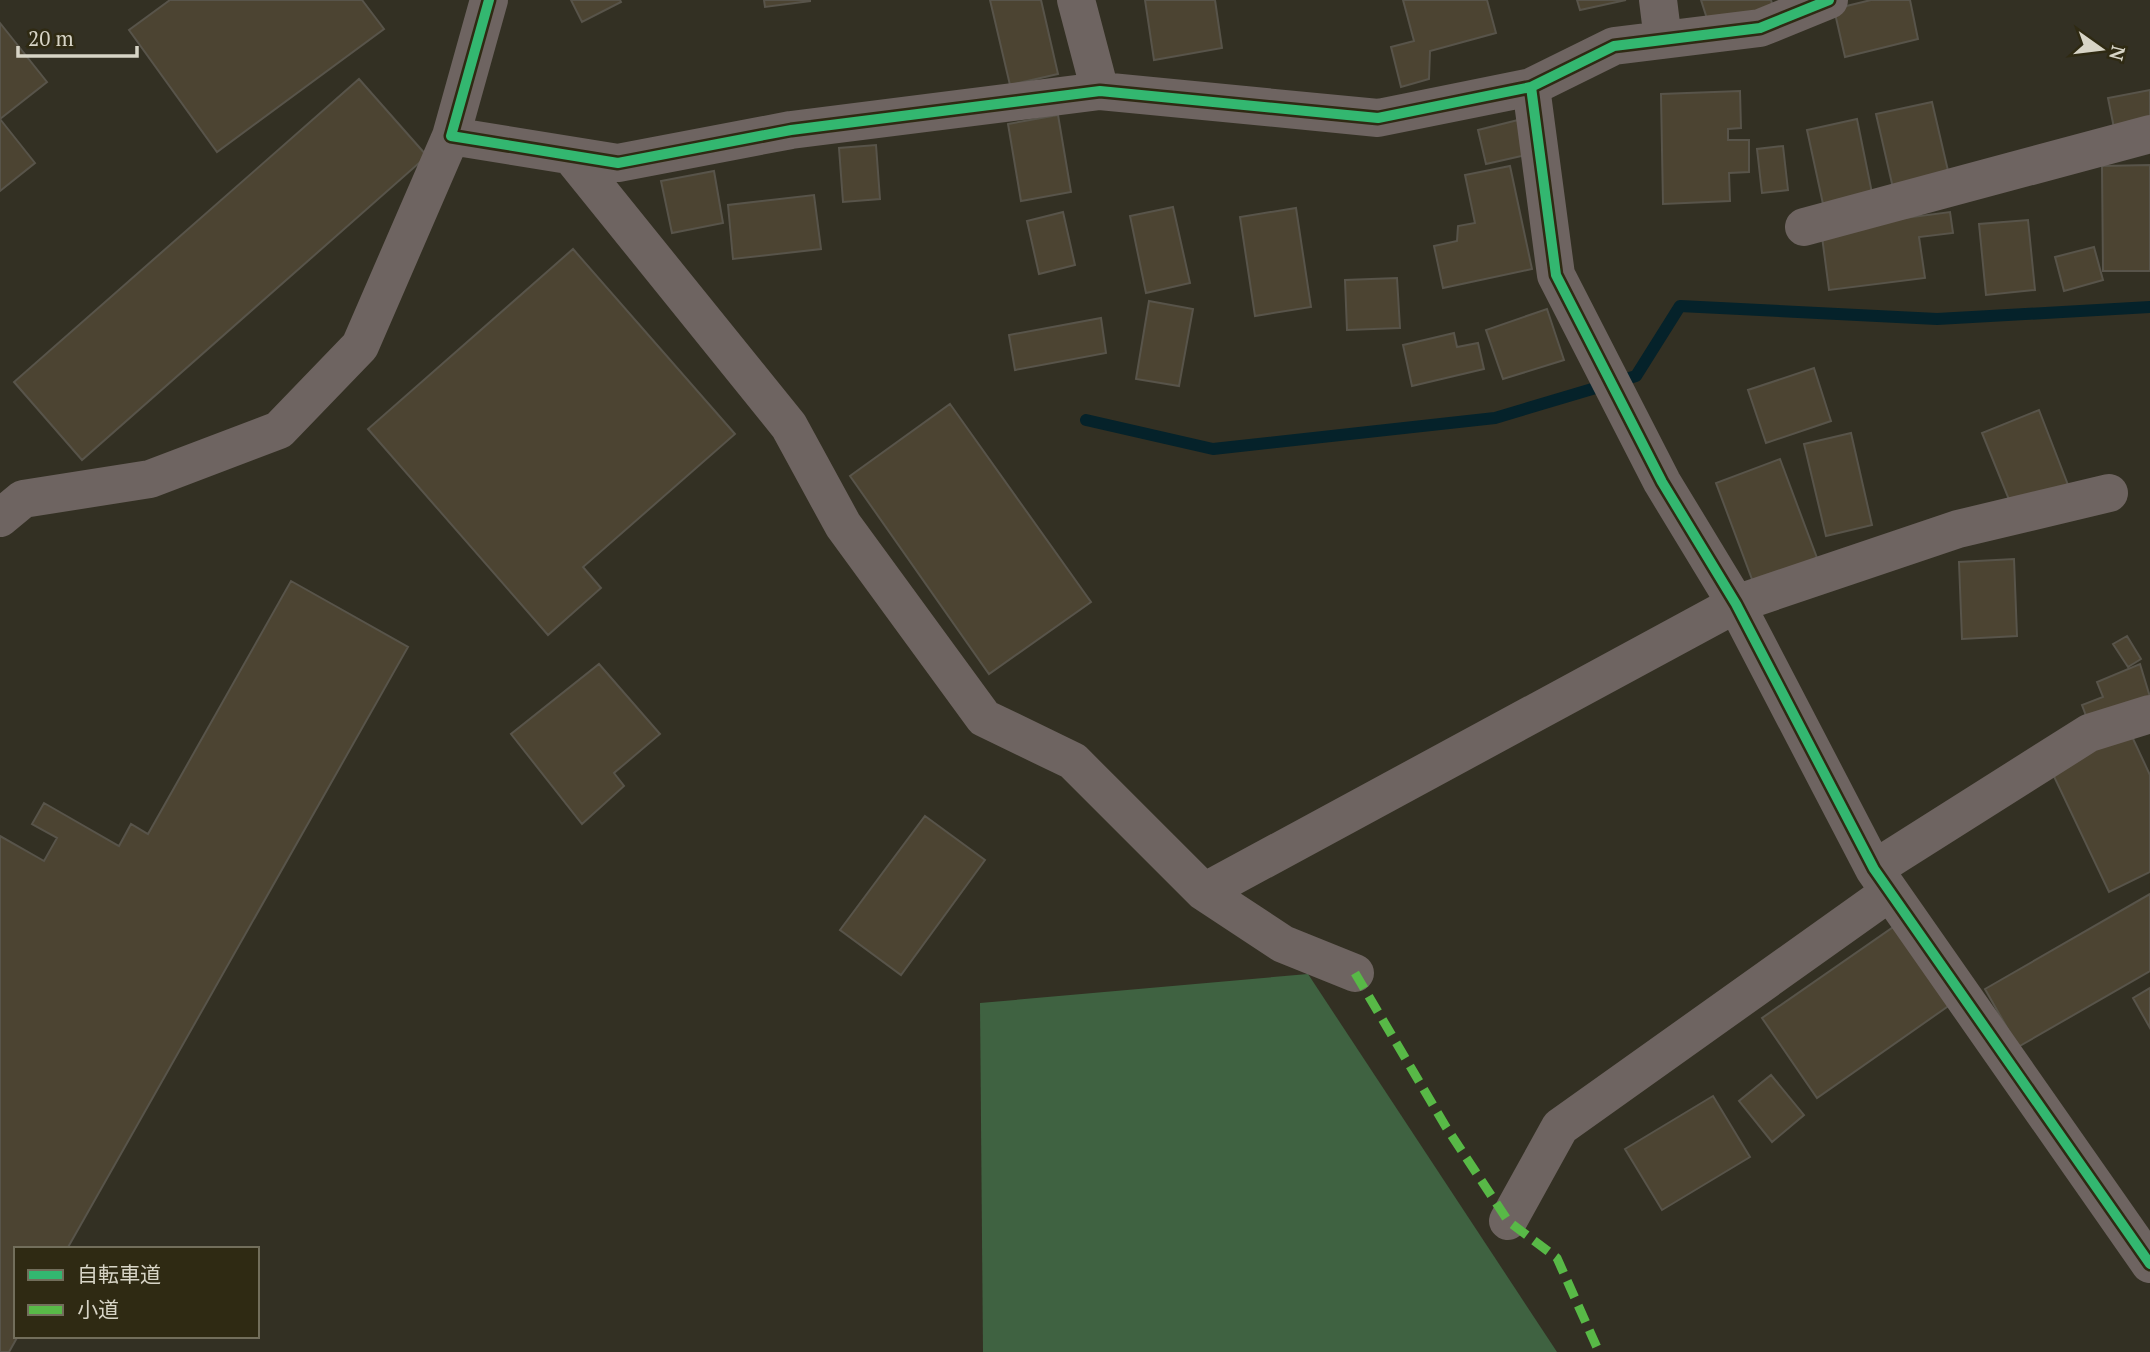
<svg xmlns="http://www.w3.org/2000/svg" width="2150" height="1352" viewBox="0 0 2150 1352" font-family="'PT Serif','Noto Sans JP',serif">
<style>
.green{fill:#3f6241}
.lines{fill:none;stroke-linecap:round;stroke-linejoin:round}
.stream{stroke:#05222a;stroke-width:12}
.building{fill:#4c4432;stroke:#58544a;stroke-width:2}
.minor{stroke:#6e6461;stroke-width:38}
.quiet{stroke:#58b947;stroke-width:9;stroke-dasharray:18 9;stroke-linecap:butt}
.cycleway-casing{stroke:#2f2a13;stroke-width:15}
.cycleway{stroke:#33b770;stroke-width:10}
</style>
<rect width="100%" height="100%" fill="#333023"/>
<path class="green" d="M1308,974L1557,1352H983L980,1003Z"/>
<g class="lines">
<path class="stream" d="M1086,420L1213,449L1495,418L1636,376L1680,306L1937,319L2150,307"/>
</g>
<path class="building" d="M170,0H362L384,29L217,152L129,30Z
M571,0H620L621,2L582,22Z
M764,0H810V1L765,7Z
M990,0H1041L1058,74L1010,85Z
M1145,0H1215L1222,48L1154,60Z
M1403,0H1487L1496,33L1430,51L1429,79L1401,87L1391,47L1414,41Z
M1577,0H1626L1580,10Z
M1701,0H1771L1773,7L1710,28Z
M1871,0H1910L1918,39L1845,57L1834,9Z
M0,23L47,82L0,119L35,163L0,191Z
M359,79L427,156L82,460L14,382Z
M2150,90V121L2114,128L2108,98Z
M1740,91L1741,128L1728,129V140H1749V172L1729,173L1730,201L1663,204L1661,94Z
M1932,102L1949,175L1893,188L1876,114Z
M1058,115L1071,192L1021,201L1008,124Z
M1857,119L1872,193L1823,204L1807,130Z
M1518,120L1526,155L1486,164L1478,130Z
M876,145L880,199L843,202L839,148Z
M1783,146L1788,190L1762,193L1757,149Z
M2150,165V271H2103L2102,166Z
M1510,166L1532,269L1443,288L1434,246L1457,241L1458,226L1475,223L1465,175Z
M714,171L723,223L672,233L661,181Z
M814,195L821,249L733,259L728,205Z
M1173,207L1190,283L1146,293L1130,216Z
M1296,208L1311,307L1255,316L1240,217Z
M1063,212L1075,265L1039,274L1027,221Z
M1950,212L1953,233L1919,237L1925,278L1829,290L1821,229Z
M2028,220L2035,290L1986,295L1979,224Z
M2094,247L2103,280L2064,291L2055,257Z
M573,249L735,434L583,567L601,588L548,635L368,429Z
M1397,278L1400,328L1347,330L1345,280Z
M1149,301L1193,309L1179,386L1136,379Z
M1547,309L1564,360L1503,379L1486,330Z
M1101,318L1106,353L1015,370L1009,335Z
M1454,333L1457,347L1478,343L1484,369L1412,386L1403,345Z
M1814,368L1831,421L1766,443L1748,390Z
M950,404L1091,602L989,674L850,476Z
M2039,410L2068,485L2012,507L1982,433Z
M1851,433L1872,525L1826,536L1804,444Z
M1780,459L1817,558L1753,582L1716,483Z
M2014,559L2017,636L1962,639L1959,562Z
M291,581L408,647L67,1249H16L18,1336L9,1352H0V836L44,861L57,838L32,824L44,803L119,846L131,824L148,834Z
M2127,636L2141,659L2128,667L2113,644Z
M599,664L660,734L614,773L624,786L582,824L511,734Z
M2140,664L2150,697L2088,721L2082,705L2103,697L2097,682Z
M2128,728L2150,775V872L2109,892L2049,766Z
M925,816L985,860L901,975L840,930Z
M2150,894V971L2018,1047L1985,989Z
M1902,921L1957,1000L1817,1098L1762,1018Z
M2150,988V1028L2133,998Z
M1771,1075L1804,1115L1772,1142L1739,1101Z
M1713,1096L1750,1157L1662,1210L1625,1149Z"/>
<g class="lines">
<path class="minor" d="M1076,0L1100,91
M1658,0L1663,40
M1531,87L1556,275L1662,482L1736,604L1874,869L2150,1264
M451,136L618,163L791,130L1100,91L1378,118L1531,87L1614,46L1760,28L1829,0
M571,156L789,426L843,525L984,718L1073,761L1204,892L1283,944L1355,973
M1804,227L2150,134
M0,518L23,499L150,479L279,430L360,346L451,136L489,0
M1874,869L2089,733L2150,714
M1204,892L1736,604L1958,529L2109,493
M1508,1221L1560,1127L1890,892"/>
<path class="quiet" d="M1355,973L1446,1127L1508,1221L1557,1258L1599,1352"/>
<g class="cycleway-casing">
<path id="cycleway" d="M489,0L451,136L618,163L791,130L1100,91L1378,118L1531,87L1614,46L1760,28L1829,0
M1531,87L1556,275L1662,482L1736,604L1874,869L2150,1264"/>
</g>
<use href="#cycleway" class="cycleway"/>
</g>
<rect x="14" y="1247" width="245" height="91" fill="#2f2a13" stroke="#726e5b" stroke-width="2"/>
<rect x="28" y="1270" width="35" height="10" fill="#33b770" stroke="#726e5b" stroke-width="2"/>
<text x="77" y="1282" font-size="21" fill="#d7d4c6">自転車道</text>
<rect x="28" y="1305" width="35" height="10" fill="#58b947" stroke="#726e5b" stroke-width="2"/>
<text x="77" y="1317" font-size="21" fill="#d7d4c6">小道</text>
<g transform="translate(2101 49) rotate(104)" stroke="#2f2a13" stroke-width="5" paint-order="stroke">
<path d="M0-5L12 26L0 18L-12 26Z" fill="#d7d4c6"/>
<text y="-10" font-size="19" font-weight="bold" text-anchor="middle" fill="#d7d4c6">N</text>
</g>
<path d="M18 46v10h119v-10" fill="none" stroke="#d7d4c6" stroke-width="3.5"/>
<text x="28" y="46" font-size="21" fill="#d7d4c6" stroke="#2f2a13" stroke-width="5" paint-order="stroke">20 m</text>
</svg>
